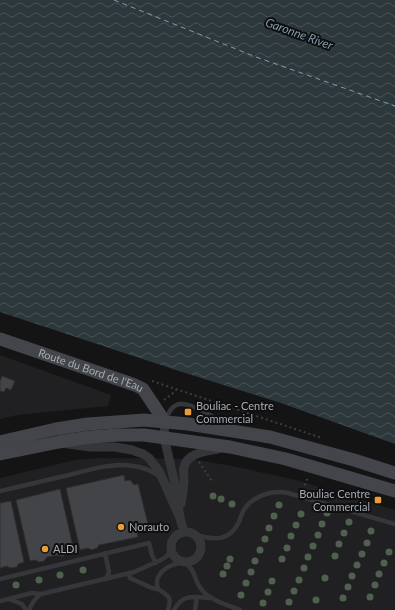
<svg xmlns="http://www.w3.org/2000/svg" width="395" height="610" viewBox="0 0 395 610" font-family="Lato,sans-serif">
<style>
.built{fill:#202022}
.water{fill:url(#water-waves)}
.lines{fill:none;stroke-linecap:round;stroke-linejoin:round}
.ferry{stroke:#7e9daf;stroke-width:1;stroke-dasharray:5 4;stroke-linecap:butt}
.building{fill:#434448;stroke:#2e2e31}
.path{stroke:#3b3d41;stroke-width:2;stroke-dasharray:2 3;stroke-linecap:butt}
.lane{stroke:#35363a;stroke-width:4.5}
.street{stroke:#35363a;stroke-width:9}
.secondary{stroke:#43454a;stroke-width:13}
.tree{fill:#4f604e}
.poi-dot{fill:#ea9c37;stroke:#0f0f10;stroke-width:1.5}
.labels{text-anchor:middle;stroke-width:4;stroke-linejoin:round;paint-order:stroke}
.street-label{font-size:11px;fill:#a6acb5;stroke:#0f0f10}
.poi-label{font-size:11px;fill:#a6acb5;stroke:#0f0f10;text-anchor:start}
.water-label{font-size:12px;font-style:italic;fill:#7e9daf;stroke:#0f0f10}
</style>
<defs>
<pattern id="water-waves" width="16" height="10" patternUnits="userSpaceOnUse"><rect width="16" height="10" fill="#2d383d"/><path d="M0 5q4-4 8 0t8 0" fill="none" stroke="#485257"/></pattern>
</defs>
<rect width="100%" height="100%" fill="#141415"/>
<path class="built" d="M0,355L111,395L108,406L17,415L0,419Z
M98,458L186,459L199,460L242,468L296,480L395,510V610H0V478L75,460Z"/>
<path class="water" d="M0,0H395V444L281,403L179,371L0,312Z"/>
<g class="lines">
<path class="ferry" d="M114,0L256,57L395,106"/>
</g>
<path class="building" d="M2,376L15,381L11,390L6,388L4,392L0,391V381Z
M124,475L125,481L129,480L131,481L134,485L138,484L148,524L143,526L144,529L141,530L142,531L137,532L138,537L99,545L97,548L91,550L88,548L80,550L66,488Z
M60,489L74,551L67,553L64,556H61L58,555L47,557L44,561L39,562L36,560L30,561L16,500Z
M11,501L24,562L18,564L17,567L10,568L7,566L0,568V503Z"/>
<g class="lines">
<path class="path" d="M152,381L322,438
M164,400L173,393L177,389
M199,462L213,483
M303,490L308,477"/>
<path class="lane" d="M166,420C168,413 172,405 180,404C193,403 216,419 227,425
M0,491C23,486 46,480 69,475C88,470 115,462 133,466C142,467 152,471 159,476
M196,535C214,540 229,542 239,522C241,517 242,512 245,508C255,495 273,490 288,493L395,524
M105,553L109,572L106,579
M129,573L130,578L152,588L158,589
M0,579L149,543L152,555L156,563
M9,599L22,604L26,610
M0,601L32,593L41,594
M29,610C32,603 35,598 41,594L134,572L161,560L167,556L172,549
M168,610C172,597 169,596 158,589C157,585 156,579 159,576C163,567 176,563 184,562C195,569 194,579 201,589C209,600 228,605 240,610
M174,610C183,593 194,597 210,598
M195,610L197,597"/>
<path class="street" d="M165,422L164,437L174,480L180,518L184,532
M68,444L91,447H115L132,450L143,454L149,458L159,471L180,518
M181,504C182,496 184,488 184,479C184,475 183,471 184,467C187,453 207,451 218,449
M171 547a15 15 0 1 1 30 0a15 15 0 1 1-30 0Z"/>
<g class="secondary">
<path id="s1" d="M0,339L135,385L143,389L165,422"/>
<path d="M0,442L56,429L88,424L144,420L188,424L270,437L354,460L395,473"/>
<path d="M0,454L59,442L90,437L118,435H144L230,447L286,459L395,491"/>
</g>
</g>
<g class="tree">
<circle cx="213" cy="496" r="3.5"/>
<circle cx="221" cy="499" r="3.5"/>
<circle cx="232" cy="504" r="3.5"/>
<circle cx="279" cy="505" r="3.5"/>
<circle cx="327" cy="513" r="3.5"/>
<circle cx="301" cy="514" r="3.5"/>
<circle cx="274" cy="516" r="3.5"/>
<circle cx="349" cy="522" r="3.5"/>
<circle cx="322" cy="524" r="3.5"/>
<circle cx="296" cy="525" r="3.5"/>
<circle cx="269" cy="528" r="3.5"/>
<circle cx="371" cy="531" r="3.5"/>
<circle cx="344" cy="533" r="3.5"/>
<circle cx="318" cy="535" r="3.5"/>
<circle cx="291" cy="536" r="3.5"/>
<circle cx="265" cy="539" r="3.5"/>
<circle cx="367" cy="543" r="3.5"/>
<circle cx="339" cy="544" r="3.5"/>
<circle cx="313" cy="546" r="3.5"/>
<circle cx="287" cy="548" r="3.5"/>
<circle cx="260" cy="550" r="3.5"/>
<circle cx="389" cy="552" r="3.5"/>
<circle cx="362" cy="554" r="3.5"/>
<circle cx="335" cy="556" r="3.5"/>
<circle cx="308" cy="557" r="3.5"/>
<circle cx="230" cy="559" r="3.5"/>
<circle cx="282" cy="559" r="3.5"/>
<circle cx="255" cy="561" r="3.5"/>
<circle cx="384" cy="563" r="3.5"/>
<circle cx="357" cy="565" r="3.5"/>
<circle cx="227" cy="566" r="3.5"/>
<circle cx="304" cy="568" r="3.5"/>
<circle cx="83" cy="570" r="3.5"/>
<circle cx="251" cy="572" r="3.5"/>
<circle cx="223" cy="574" r="3.5"/>
<circle cx="379" cy="574" r="3.5"/>
<circle cx="60" cy="575" r="3.5"/>
<circle cx="352" cy="576" r="3.5"/>
<circle cx="325" cy="578" r="3.5"/>
<circle cx="39" cy="580" r="3.5"/>
<circle cx="299" cy="580" r="3.5"/>
<circle cx="272" cy="581" r="3.5"/>
<circle cx="246" cy="583" r="3.5"/>
<circle cx="16" cy="585" r="3.5"/>
<circle cx="375" cy="585" r="3.5"/>
<circle cx="348" cy="587" r="3.5"/>
<circle cx="294" cy="591" r="3.5"/>
<circle cx="268" cy="592" r="3.5"/>
<circle cx="241" cy="595" r="3.5"/>
<circle cx="370" cy="597" r="3.5"/>
<circle cx="343" cy="598" r="3.5"/>
<circle cx="316" cy="600" r="3.5"/>
<circle cx="289" cy="602" r="3.5"/>
<circle cx="263" cy="603" r="3.5"/>
</g>
<g class="poi-dot">
<rect x="184" y="408" width="8" height="8" rx="2"/>
<rect x="374" y="496" width="8" height="8" rx="2"/>
<circle cx="121" cy="527" r="4"/>
<circle cx="45" cy="549" r="4"/>
</g>
<g class="labels">
<g class="street-label">
<text dy="4" stroke="none"><textPath href="#s1" startOffset="96">Route du Bord de l'Eau</textPath></text>
</g>
<g class="poi-label">
<text x="196" y="410">Bouliac - Centre<tspan x="196" dy="13">Commercial</tspan></text>
<text x="370" y="498" text-anchor="end">Bouliac Centre<tspan x="370" dy="13">Commercial</tspan></text>
<text x="129" y="531">Norauto</text>
<text x="53" y="553">ALDI</text>
</g>
<g class="water-label">
<text transform="translate(299 34) rotate(20)" y="4">Garonne River</text>
</g>
</g>
</svg>
